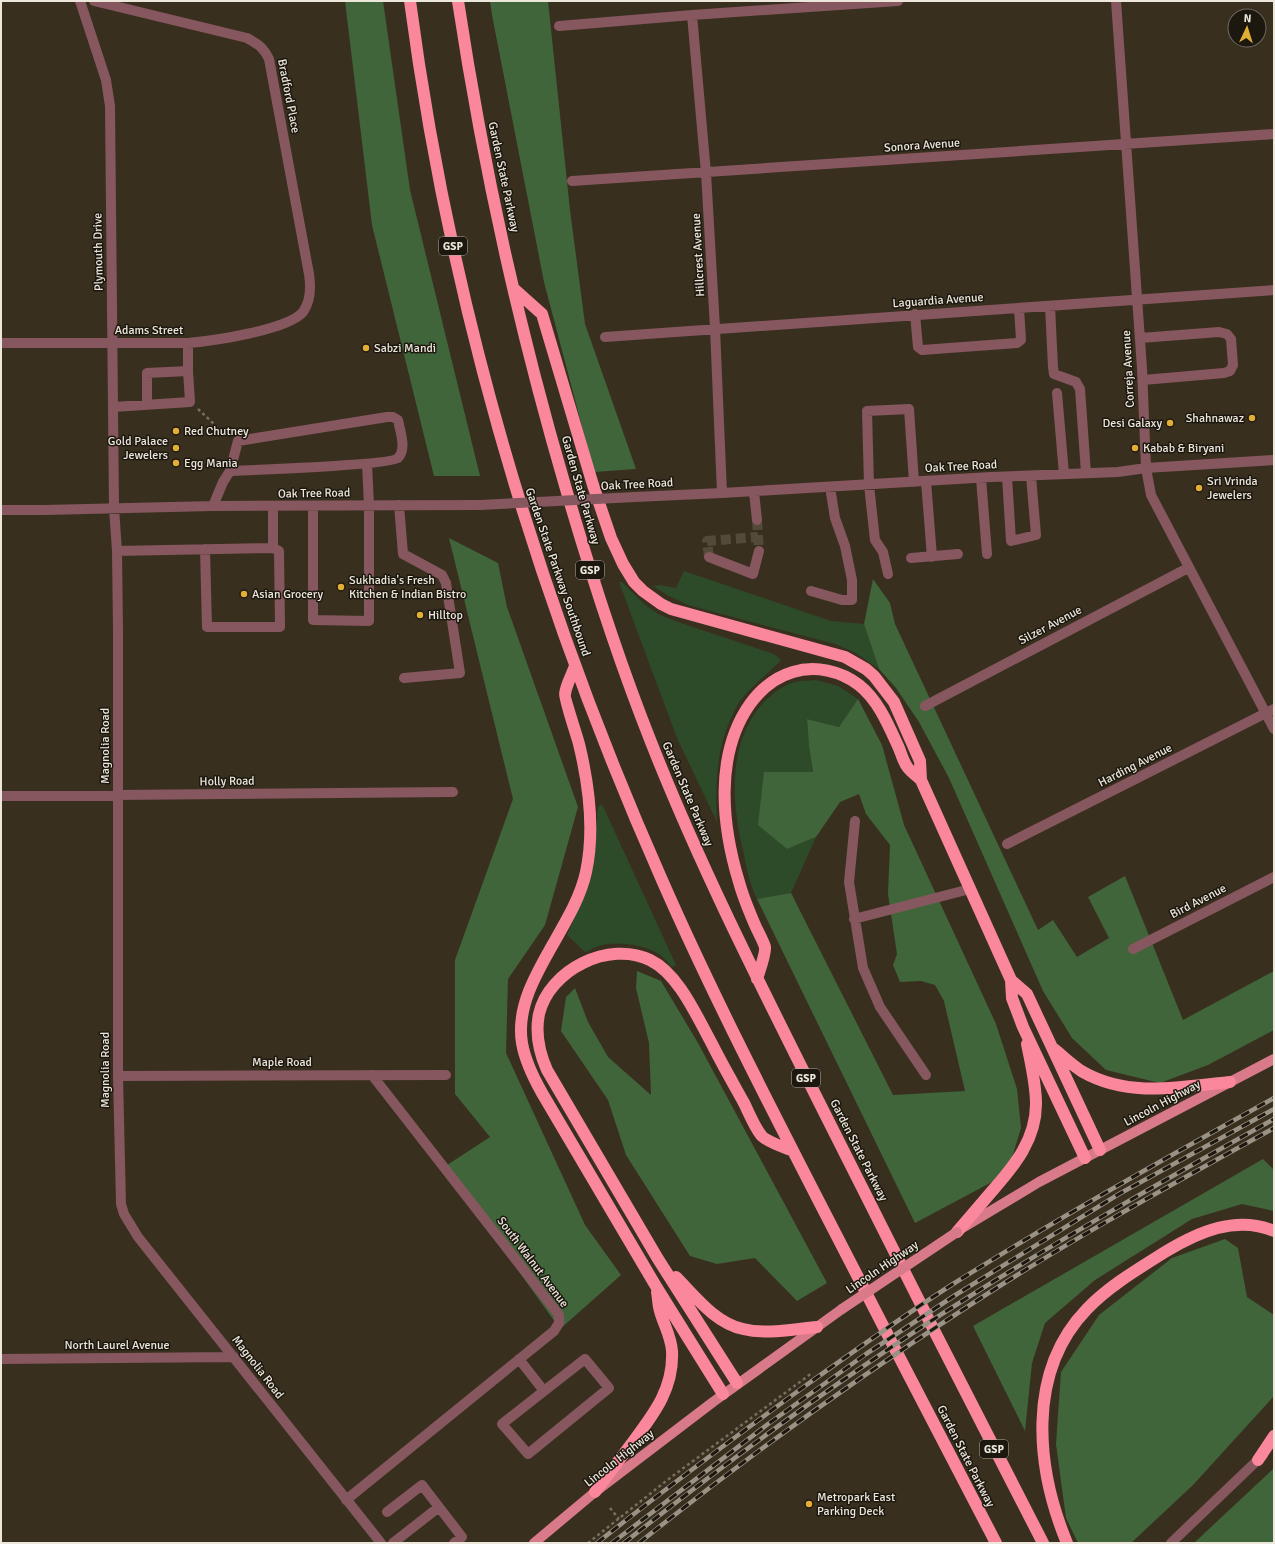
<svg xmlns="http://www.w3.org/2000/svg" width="1275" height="1544" viewBox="0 0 1275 1544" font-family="Signika,sans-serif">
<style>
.green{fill:#2e4b29}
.forest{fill:#40653a}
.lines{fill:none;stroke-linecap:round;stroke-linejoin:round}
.minor-tunnel{stroke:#544a3a;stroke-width:10;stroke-dasharray:10 5;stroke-linecap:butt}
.path{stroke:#786f60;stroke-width:2.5;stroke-dasharray:3 3;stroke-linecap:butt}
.minor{stroke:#86575e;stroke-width:10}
.major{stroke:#d97a8a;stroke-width:10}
.highway{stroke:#fa879b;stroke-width:12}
.rail-casing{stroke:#9a9284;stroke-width:4.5}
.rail{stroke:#1c1810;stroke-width:3;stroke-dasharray:9;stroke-linecap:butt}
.minor-bridge{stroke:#86575e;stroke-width:10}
.major-bridge{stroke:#d97a8a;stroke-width:10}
.poi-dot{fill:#e3ae35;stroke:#1c1810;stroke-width:1.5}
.labels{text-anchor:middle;stroke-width:3;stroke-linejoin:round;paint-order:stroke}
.shield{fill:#1c1810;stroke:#aea89e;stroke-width:1}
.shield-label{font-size:11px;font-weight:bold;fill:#ece6db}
.street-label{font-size:12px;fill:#ece6db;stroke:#1c1810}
.poi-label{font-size:12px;fill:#ece6db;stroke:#1c1810;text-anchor:start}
</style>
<rect width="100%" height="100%" fill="#392f1e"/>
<path class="green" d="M684,571L831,621L864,624L879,669L856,653L835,644L688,605L667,595L653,586L660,585L676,588Z
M619,582H622L644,604L658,614L675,621L774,654L781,660C768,674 752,685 740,701C737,705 735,710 733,714C716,748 715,785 717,822L677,738Z
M816,680L838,686L858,699L839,727L807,719L809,745L813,773L787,849L816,837L791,893L757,899C749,883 746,864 742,846C731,798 728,737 767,699C775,692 784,685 795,682C801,680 809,681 816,680Z
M602,804L676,965L672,967C668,963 664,957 659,954C644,944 612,940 596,947C593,948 589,951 585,952L567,935L589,886L593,865L598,807Z"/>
<path class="forest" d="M345,1H383L410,190L480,476H434L372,225Z
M490,1H548L570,210L585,324L636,469L594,472L544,282L492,15Z
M449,538L498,563L507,607L578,807L545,925L508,979L506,1053L585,1225L621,1275L560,1329L444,1167L490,1137L455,1094V960L513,799Z
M873,579L890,603L895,624L1038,930L1053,920L1077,957L1109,938L1088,897L1125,876L1183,1020L1274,971V1030L1208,1065L1160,1083L1106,1070L1072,1038L1043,991L949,778L919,722L896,688L879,669L864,624Z
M858,699L882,745L904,825L996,1024L1017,1089L1021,1128L1007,1174L915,1223L757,899L791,893L893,1095L965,1091L944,1001L935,985L921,981L900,982L893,965L897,954L888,894L890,845L866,814L859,794L840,802L816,837L787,849L758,825L764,772H813L809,746L807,719L839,727Z
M637,971L661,981L698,1043L827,1283L797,1301L755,1258L717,1264L690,1256L626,1155L608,1100L561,1031L566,997L575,988L588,1022L608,1057L651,1095L649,1043L636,988Z
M1263,1159L1274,1170V1211L1242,1204L1192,1219L1095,1280L1045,1323L1032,1363L1025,1431L973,1326Z
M1225,1239L1238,1248L1247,1297L1274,1315V1396L1193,1485L1131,1543H1078L1066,1518L1056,1444L1061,1372L1099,1315L1172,1258Z
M1274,1468V1543H1194Z"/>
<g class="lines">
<path class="minor-tunnel" d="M757,520L759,551
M709,557L707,541L758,537"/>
<path class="path" d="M198,409L214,424
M610,1508L619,1519
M588,1543L670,1478L812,1373"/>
<path class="minor" d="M80,1L106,80L110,106L114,508L117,551L118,629V1076L121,1204L124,1214L138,1237L381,1543
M1116,1L1142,368L1146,468L1151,495L1274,729
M692,15L706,173L715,328L722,493
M559,26L692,15L898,1
M572,181L1274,134
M1050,306L1053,367L1054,374L1076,382L1080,389L1086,473
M915,314L918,347L922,350L1017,343L1021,340L1019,308
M605,337L1274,290
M1140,338L1219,332L1227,334L1231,339L1233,365L1230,371L1224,373L1143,380
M1,343H188C212,341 288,330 303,312C311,301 311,287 309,274L269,59C263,47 258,44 247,38L94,1
M188,371V343
M1057,393L1064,474
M113,407L190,402L188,371L147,373V404
M1007,477L1011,541L1036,535L1031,476
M981,478L987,554
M926,481L932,557
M754,492L757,520
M635,497L722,493L991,477L1118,472L1146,468L1274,460
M399,505L403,554L442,575L446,583L460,673L404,678
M213,506L223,482L230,471L238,441L387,417H393L398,420C400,431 407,449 398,458C391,465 251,470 230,471
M313,506V620L369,621V505L367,464
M1,510H44L213,506L480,505
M205,549L207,627H280L279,551L273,548V506
M117,551L273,548
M709,557L753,574L759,551
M911,558L958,554
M888,574L883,552L875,540L869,485L867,411L909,409L914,482
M811,591L842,600H852V580L845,546L835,518L830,487
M925,706L1188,568
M1,796L453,792
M855,821L849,882L863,968L880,1007L926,1075
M1007,844L1274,709
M854,919L970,889
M1133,949L1274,877
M118,1076L446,1075
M1,1359L234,1357
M519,1359L544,1391L585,1359L609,1388L528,1454L502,1424L544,1391
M346,1500L554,1331L559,1323V1315L372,1075
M387,1512L422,1485L462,1537L454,1543
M393,1543L439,1507
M1171,1543L1263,1455"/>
<path class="major" d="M964,1227L1039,1182L1274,1059
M534,1543L595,1492L713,1402L842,1309"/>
<path class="highway" d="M410,1C450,304 538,600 662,880C712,994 770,1106 827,1217C883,1326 939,1434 996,1543
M458,1C483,166 519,329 566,489C591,575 618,659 651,742C701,869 763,990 824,1112C896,1256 969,1400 1043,1543
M513,288L542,314L593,485L611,538L623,564L634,582L643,591L661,604L671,609L845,657L866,669L874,676L894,702L920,761L921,780L1011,980L1012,998L1023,1027L1085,1158
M575,666C572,675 566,685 565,694C564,698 577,736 579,744C589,785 595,830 586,872C574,929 512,984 522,1043C525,1061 533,1077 542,1093L657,1288L723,1394
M757,979C759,972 766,954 765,947C763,940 758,932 755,925C749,911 743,897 739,882C722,826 714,755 750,704C761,689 776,677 793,672C815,665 841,671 859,685C878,700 888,724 898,746C901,752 903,762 908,768C911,772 917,776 921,780
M1011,980L1027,994L1100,1150
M1054,1049C1064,1057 1073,1066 1083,1072C1129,1098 1180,1087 1230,1082
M957,1232C969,1218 981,1204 993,1190C1015,1165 1036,1139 1036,1104C1036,1084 1031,1064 1027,1044
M676,1277C695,1296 715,1323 743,1329C767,1335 793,1329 817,1327
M737,1383L658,1259L547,1070C539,1052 535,1034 539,1014C549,970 609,940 650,960C679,974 697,1017 712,1044C722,1064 733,1083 744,1103C749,1113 754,1126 761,1135C765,1141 786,1148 793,1151
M1258,1460L1274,1436
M595,1492C607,1476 619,1460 632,1443C653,1415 674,1389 672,1351C671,1335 662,1322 659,1307C658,1302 658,1297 657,1292
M1067,1543C1036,1468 1026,1372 1087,1309C1109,1286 1138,1269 1165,1252C1198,1232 1236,1215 1274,1231"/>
<g class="rail-casing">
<path id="rail" d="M597,1543C665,1489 735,1437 805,1386C854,1351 903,1316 953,1284C1058,1218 1166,1158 1274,1098
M612,1543L768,1424L866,1354L957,1294L1119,1194L1274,1109
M624,1543C734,1456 848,1373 967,1298C1067,1235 1170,1177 1274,1119
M639,1543C744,1459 854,1380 967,1307C1066,1242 1171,1185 1274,1128"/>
</g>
<use href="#rail" class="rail"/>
<path class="minor-bridge" d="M480,505L635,497"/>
<path class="major-bridge" d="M842,1309L957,1232"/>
</g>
<g class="poi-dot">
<circle cx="366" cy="348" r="4"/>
<circle cx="1252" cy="418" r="4"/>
<circle cx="1170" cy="423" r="4"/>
<circle cx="176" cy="431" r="4"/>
<circle cx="176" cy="448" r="4"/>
<circle cx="1135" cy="448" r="4"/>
<circle cx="176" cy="463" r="4"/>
<circle cx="1199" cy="488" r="4"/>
<circle cx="341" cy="587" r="4"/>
<circle cx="244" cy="594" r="4"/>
<circle cx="420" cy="615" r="4"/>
<circle cx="809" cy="1504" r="4"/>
</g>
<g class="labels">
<g class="shield">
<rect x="439" y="237" width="28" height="18" rx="3"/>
<rect x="576" y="561" width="28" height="18" rx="3"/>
<rect x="792" y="1069" width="28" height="18" rx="3"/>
<rect x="980" y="1440" width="28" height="18" rx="3"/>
</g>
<g class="shield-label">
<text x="453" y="250">GSP</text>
<text x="590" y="574">GSP</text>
<text x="806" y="1082">GSP</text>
<text x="994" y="1453">GSP</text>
</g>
<g class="street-label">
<text transform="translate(289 96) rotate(79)" y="4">Bradford Place</text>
<text transform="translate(922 145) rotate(-4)" y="4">Sonora Avenue</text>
<text transform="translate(504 177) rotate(78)" y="4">Garden State Parkway</text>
<text transform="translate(98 252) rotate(-91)" y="4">Plymouth Drive</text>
<text transform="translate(698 255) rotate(-93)" y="4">Hillcrest Avenue</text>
<text transform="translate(938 300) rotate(-4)" y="4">Laguardia Avenue</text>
<text x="149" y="334">Adams Street</text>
<text transform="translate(1128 369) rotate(-93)" y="4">Correja Avenue</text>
<text transform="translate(961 466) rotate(-3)" y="4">Oak Tree Road</text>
<text transform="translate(637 484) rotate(-3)" y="4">Oak Tree Road</text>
<text transform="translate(581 490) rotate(74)" y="4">Garden State Parkway</text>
<text transform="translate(314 493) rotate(-1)" y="4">Oak Tree Road</text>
<text transform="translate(558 572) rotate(71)" y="4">Garden State Parkway Southbound</text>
<text transform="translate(1050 625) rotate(-28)" y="4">Silzer Avenue</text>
<text transform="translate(105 746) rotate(-90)" y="4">Magnolia Road</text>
<text transform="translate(1135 765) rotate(-27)" y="4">Harding Avenue</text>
<text transform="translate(227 781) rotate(-1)" y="4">Holly Road</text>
<text transform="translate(688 794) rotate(67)" y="4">Garden State Parkway</text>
<text transform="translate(1198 901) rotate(-27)" y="4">Bird Avenue</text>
<text x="282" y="1066">Maple Road</text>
<text transform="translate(105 1070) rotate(-90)" y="4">Magnolia Road</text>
<text transform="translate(1162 1103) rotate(-28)" y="4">Lincoln Highway</text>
<text transform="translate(859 1150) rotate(63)" y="4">Garden State Parkway</text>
<text transform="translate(533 1262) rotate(53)" y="4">South Walnut Avenue</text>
<text transform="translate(882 1267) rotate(-34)" y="4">Lincoln Highway</text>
<text x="117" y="1349">North Laurel Avenue</text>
<text transform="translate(258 1367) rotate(52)" y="4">Magnolia Road</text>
<text transform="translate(966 1456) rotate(63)" y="4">Garden State Parkway</text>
<text transform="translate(619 1458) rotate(-38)" y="4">Lincoln Highway</text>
</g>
<g class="poi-label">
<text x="374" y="352">Sabzi Mandi</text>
<text x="1244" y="422" text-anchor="end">Shahnawaz</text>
<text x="1162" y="427" text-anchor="end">Desi Galaxy</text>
<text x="184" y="435">Red Chutney</text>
<text x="168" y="445" text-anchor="end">Gold Palace<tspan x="168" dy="14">Jewelers</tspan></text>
<text x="1143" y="452">Kabab &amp; Biryani</text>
<text x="184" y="467">Egg Mania</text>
<text x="1207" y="485">Sri Vrinda<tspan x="1207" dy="14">Jewelers</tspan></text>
<text x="349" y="584">Sukhadia's Fresh<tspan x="349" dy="14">Kitchen &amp; Indian Bistro</tspan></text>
<text x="252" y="598">Asian Grocery</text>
<text x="428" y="619">Hilltop</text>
<text x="817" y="1501">Metropark East<tspan x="817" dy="14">Parking Deck</tspan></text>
</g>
</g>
<rect width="1275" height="1544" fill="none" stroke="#ece6db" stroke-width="4"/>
<g transform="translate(1247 28) rotate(4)"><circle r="19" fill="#1c1810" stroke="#6f6a61"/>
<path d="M0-3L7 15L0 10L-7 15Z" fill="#e3ae35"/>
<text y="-6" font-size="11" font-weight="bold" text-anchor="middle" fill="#ece6db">N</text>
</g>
</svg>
